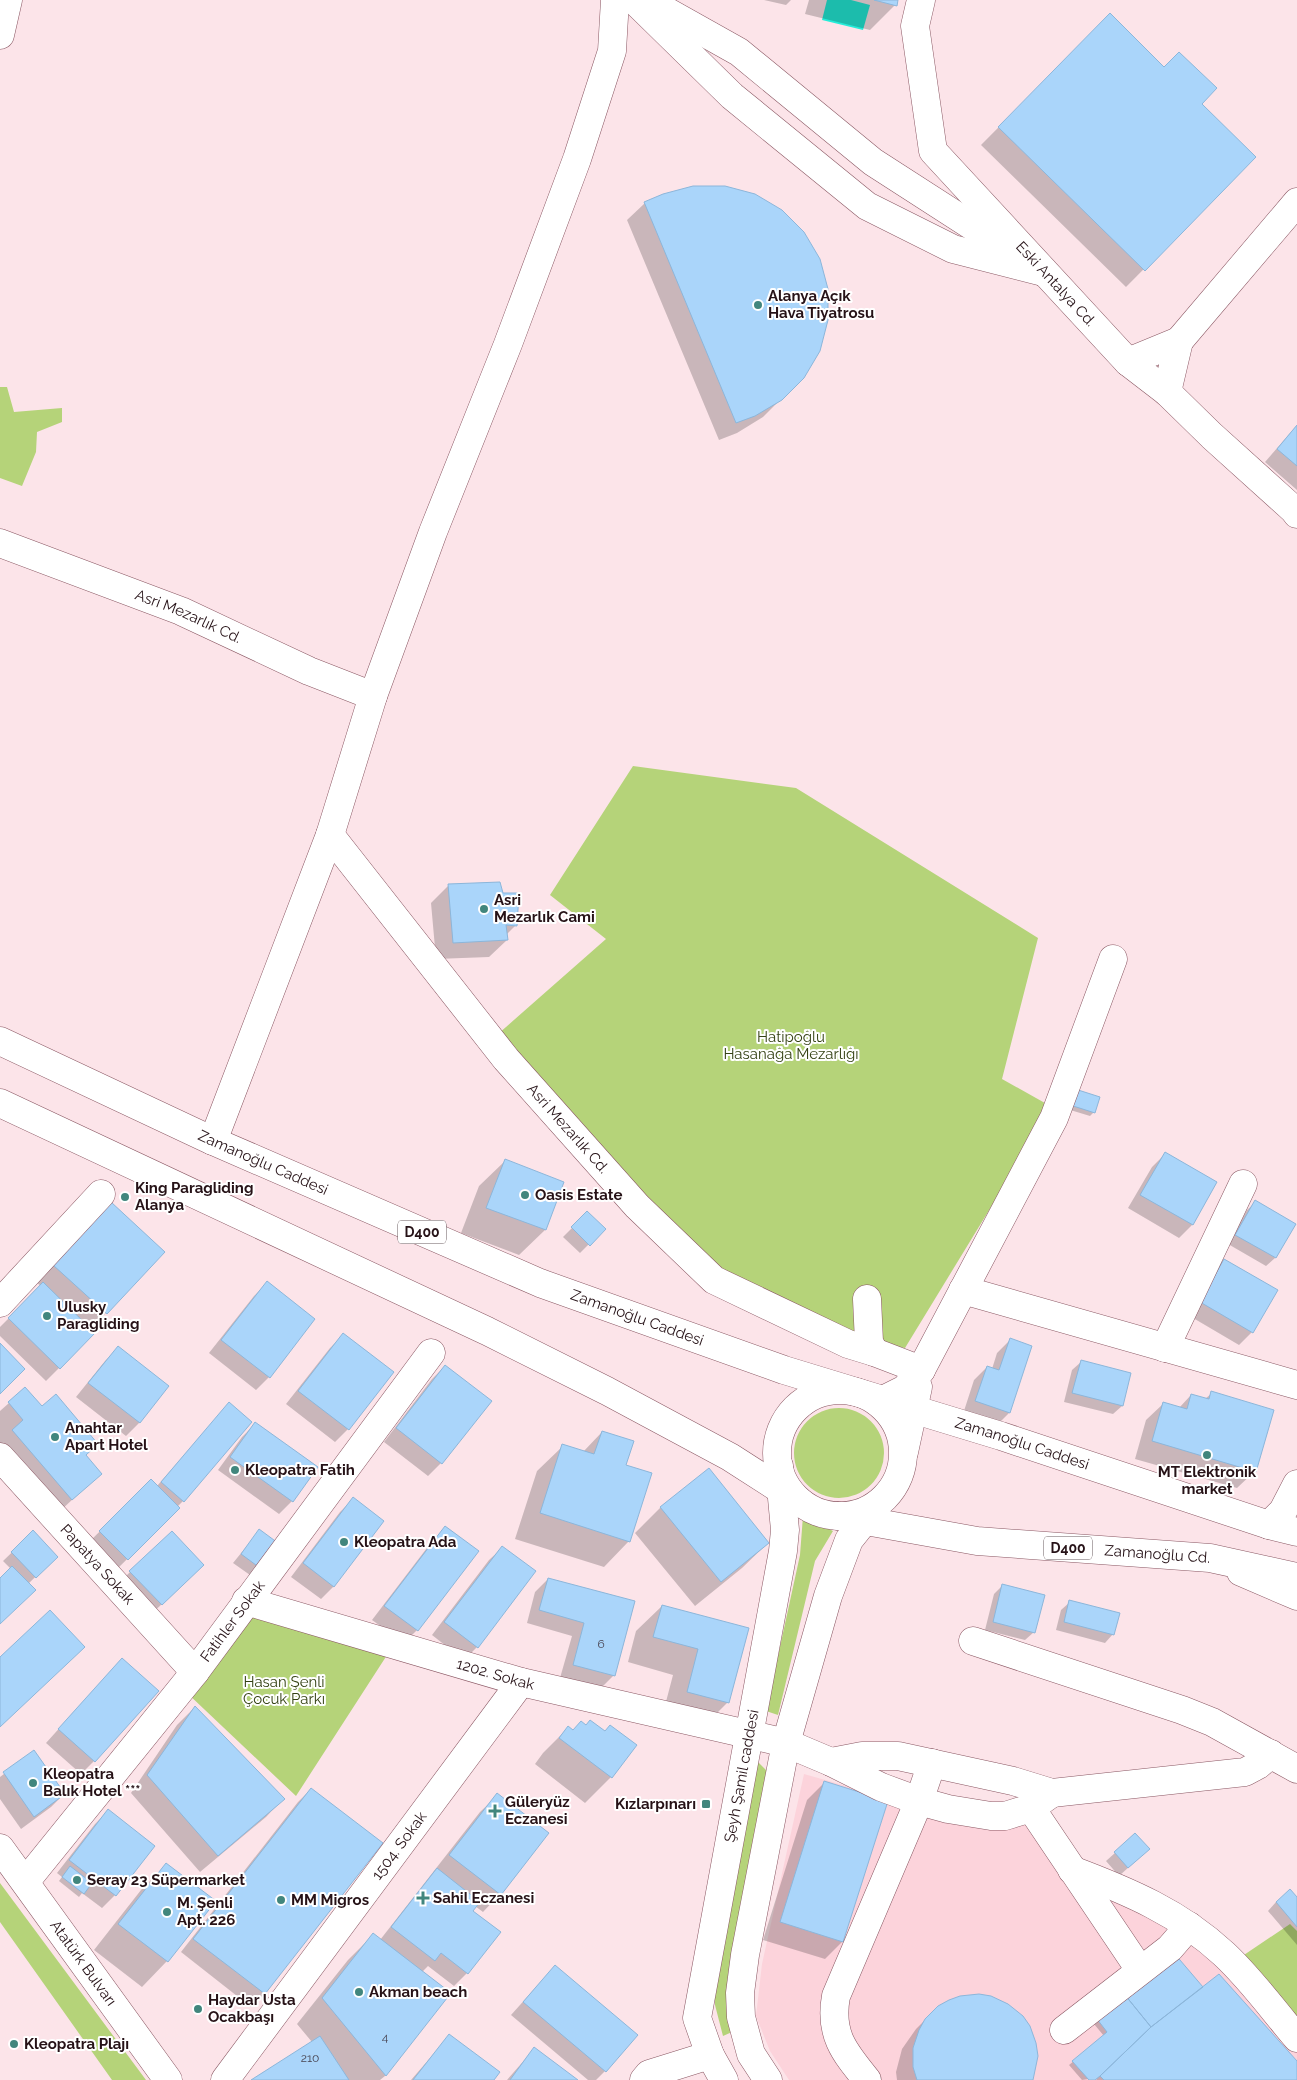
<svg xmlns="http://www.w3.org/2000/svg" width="1297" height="2080" viewBox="0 0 1297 2080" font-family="Raleway,sans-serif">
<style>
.built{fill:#fcd3db}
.green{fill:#b5d379}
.water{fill:#24ecd8}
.shadow{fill:#0003}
.building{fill:#aad5fa;stroke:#8cb6da}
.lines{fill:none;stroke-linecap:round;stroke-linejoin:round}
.minor-casing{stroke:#8a5763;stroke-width:29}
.major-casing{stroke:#8a5763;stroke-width:29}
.highway-casing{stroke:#8a5763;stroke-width:29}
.minor{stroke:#fff;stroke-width:28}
.major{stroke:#fff;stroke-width:28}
.highway{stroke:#fff;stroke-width:28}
.poi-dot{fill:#41867d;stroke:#fff;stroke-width:2}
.labels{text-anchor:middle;stroke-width:4;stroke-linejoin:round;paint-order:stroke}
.number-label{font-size:12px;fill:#474350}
.shield{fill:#fff;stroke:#67595d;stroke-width:1}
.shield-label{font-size:14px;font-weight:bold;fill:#261217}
.street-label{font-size:15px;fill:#261217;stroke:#fff}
.poi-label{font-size:15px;font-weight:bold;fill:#261217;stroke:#fff;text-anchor:start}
.park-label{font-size:15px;fill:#344114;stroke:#fff}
</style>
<rect width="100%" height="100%" fill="#fce4e9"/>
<path class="built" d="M804,1774L956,1817L1043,1808L1080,1868L1209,1944L1297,2046V2080H789L770,2051L756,2016L762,1964Z"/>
<path class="green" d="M0,387H7L14,412L62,408V422L37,432L36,452L22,486L0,478Z
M633,766L796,788L1038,938L1002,1079L1052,1107L905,1348L869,1342L732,1281L690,1248L498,1034L606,939L550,895Z
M794 1453a45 45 0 1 1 90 0a45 45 0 1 1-90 0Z
M803,1516L833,1531L815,1561L778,1715L766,1711L800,1555Z
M249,1608L389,1652L296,1796L186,1692Z
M758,1762L767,1771L728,1977L727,2006L732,2032L723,2036L715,2005V1972Z
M0,1883L146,2080H112L0,1922Z
M1290,1924L1297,1931V2028L1238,1959Z"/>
<path class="water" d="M827,0H851L870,5L863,30L822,20Z"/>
<path class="shadow" d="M764,0H791L786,5Z
M809,0H897L895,5L870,30L805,14Z
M1110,15L1255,157L1126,287L981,145Z
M645,203L803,377L763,417L737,433L719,440L627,220Z
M1297,425V490L1265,462Z
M449,885L516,925L506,935L507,940L489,957L436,959L431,903Z
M1072,1094L1094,1112L1090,1116L1067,1109Z
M1165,1154L1216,1183L1192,1225L1179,1238L1128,1208L1152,1167Z
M505,1161L563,1183L545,1230L519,1255L461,1233L479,1186Z
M1256,1202L1294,1224L1275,1258L1266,1266L1228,1244L1247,1210Z
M587,1213L604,1229L580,1253L563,1237Z
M93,1221L106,1313L90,1330L94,1333L46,1381L0,1336V1327L41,1286L37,1283Z
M1224,1260L1252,1332L1239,1345L1188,1315L1211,1273Z
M267,1283L269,1377L256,1390L209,1353L254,1296Z
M343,1335L392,1373L348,1429L335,1442L286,1404L330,1348Z
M1010,1340L1031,1347L1009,1413L996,1426L963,1414L974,1380L987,1367L992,1369L997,1353Z
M118,1348L167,1386L139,1423L126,1436L76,1397L105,1361Z
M1081,1362L1130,1374L1122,1406L1113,1414L1064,1402L1072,1370Z
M445,1366L441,1463L428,1476L384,1442L432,1379Z
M1212,1393L1255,1471L1237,1488L1135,1459L1146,1420L1164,1403L1179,1408L1191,1395L1205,1399Z
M9,1403L85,1456L100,1474L46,1524L0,1470V1411Z
M229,1404L183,1501L177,1507L179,1508L114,1572L87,1544L151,1481L157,1486Z
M255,1424L292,1501L279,1514L218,1470L242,1437Z
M602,1432L629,1541L604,1567L515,1539L537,1471L563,1446L583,1452Z
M353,1499L334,1586L321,1599L291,1577L340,1512Z
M661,1507L768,1543L742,1568L695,1606L635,1533Z
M446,1527L477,1551L417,1630L404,1643L372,1620L433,1540Z
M259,1531L276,1543L250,1575L233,1563Z
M33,1532L56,1557L28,1584L0,1623V1580L11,1569L3,1561Z
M502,1548L477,1647L464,1660L432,1635L489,1560Z
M130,1572L190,1578L148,1617L117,1585Z
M548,1579L634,1602L614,1675L601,1688L560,1678L572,1636L527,1623L535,1592Z
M1002,1586L1034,1632L1025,1640L985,1630L994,1594Z
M1070,1602L1113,1634L1105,1643L1056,1630L1061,1610Z
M662,1606L747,1629L728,1702L702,1728L662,1717L673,1675L628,1662L636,1631Z
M109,1673L94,1761L81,1774L46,1743Z
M195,1707L283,1799L266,1817L200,1872L131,1793L177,1725Z
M586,1726L605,1732L635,1745L611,1777L585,1803L535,1764L543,1753L568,1728L572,1731Z
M33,1752L64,1794L51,1807L21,1829L0,1799V1777Z
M824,1783L886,1802L842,1942L825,1959L763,1940L807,1800Z
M311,1789L381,1844L264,1994L251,2007L181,1952L298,1802Z
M498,1795L548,1833L500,1894L483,1912L475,1906L472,1911L499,1932L467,1973L454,1986L428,1966L422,1972L449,1993L385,2076L380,2080H253L312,2042L297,2024L348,1960L373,1935L380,1940L480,1812Z
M108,1811L153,1846L115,1895L102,1908L82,1893L79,1897L59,1881L62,1877L57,1873L95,1824Z
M1135,1835L1139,1858L1119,1876L1106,1861Z
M166,1865L214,1901L167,1961L142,1987L94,1950L141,1890Z
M1297,1899V1945L1268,1911L1276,1902Z
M555,1966L605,2071L596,2080H588L511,2015Z
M1203,1989L1297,2063V2080H1097L1095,2078L1082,2080L1069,2065L1104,2036L1094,2024L1097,2020Z
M934,2011L1032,2080H897L896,2072L902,2049L916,2029Z
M449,2036L492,2080H411Z
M534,2049L575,2080H507Z"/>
<path class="building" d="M874,0H898L897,6Z
M1110,13L1164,67L1179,52L1217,88L1202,104L1256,157L1145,271L998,127Z
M693,186H725L755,194L782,210L804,232L820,259L828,289V320L820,351L804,378L782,400L755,416L736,423L644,202L663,194Z
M1297,425V466L1277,449Z
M500,882L503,893H519L517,926L506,925L508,940L453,943L448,884Z
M1075,1089L1100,1097L1095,1113L1070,1105Z
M1165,1152L1217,1182L1193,1225L1140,1195Z
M505,1159L564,1182L546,1230L486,1208Z
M1255,1200L1296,1224L1276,1258L1235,1235Z
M111,1202L165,1252L107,1314L53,1265Z
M587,1211L606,1229L590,1246L571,1227Z
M1224,1259L1278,1290L1253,1333L1200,1302Z
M267,1281L315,1319L270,1378L221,1340Z
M43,1282L95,1333L60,1369L8,1318Z
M343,1333L394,1372L349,1430L298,1391Z
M1010,1338L1032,1346L1010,1413L975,1401L987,1366L999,1370Z
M0,1343L25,1369L0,1394Z
M118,1346L169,1386L140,1423L88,1383Z
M1081,1360L1131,1373L1123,1406L1072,1393Z
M445,1365L492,1401L442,1464L396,1428Z
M25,1387L42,1406L56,1394L98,1444L86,1455L102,1474L72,1500L12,1430L23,1420L8,1402Z
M1211,1391L1274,1410L1256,1472L1152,1441L1163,1402L1187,1409L1191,1394L1209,1399Z
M229,1402L252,1422L184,1502L161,1482Z
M255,1422L318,1467L293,1502L230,1457Z
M602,1431L634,1441L626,1465L652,1473L630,1542L540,1513L562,1444L594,1454Z
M709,1468L769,1543L721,1582L660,1507Z
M151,1479L180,1508L128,1560L99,1531Z
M353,1497L384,1521L334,1587L303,1563Z
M445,1526L479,1551L418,1631L384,1606Z
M259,1529L278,1543L260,1568L241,1554Z
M33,1530L58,1557L36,1578L11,1552Z
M172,1531L204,1565L162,1605L129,1571Z
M502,1546L536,1571L478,1648L444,1622Z
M12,1566L36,1590L0,1624V1578Z
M548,1578L635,1601L615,1676L573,1665L584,1623L539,1610Z
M1002,1584L1045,1595L1035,1633L993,1622Z
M1069,1600L1120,1613L1114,1635L1064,1622Z
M662,1605L749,1628L729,1703L687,1692L698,1649L653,1637Z
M50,1610L85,1647L0,1727V1657Z
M122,1658L159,1691L95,1762L58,1729Z
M195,1706L285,1799L218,1856L147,1775Z
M590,1720L605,1731L610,1725L637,1745L612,1778L559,1738L568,1726L573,1730L581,1721L586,1725Z
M34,1750L65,1794L34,1817L3,1772Z
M824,1781L888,1801L843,1942L780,1922Z
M311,1788L383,1843L265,1994L193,1939Z
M497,1793L549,1833L501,1895L449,1855Z
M108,1809L155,1846L116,1896L69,1860Z
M1135,1833L1150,1849L1128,1868L1114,1852Z
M166,1863L216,1901L168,1962L118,1924Z
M70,1866L92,1883L84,1894L62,1877Z
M437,1868L480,1902L473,1911L501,1932L468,1974L441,1953L435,1961L391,1927Z
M1290,1889L1297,1897V1927L1276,1902Z
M373,1933L451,1993L386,2076L322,1998Z
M1174,1953L1203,1987L1151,2027L1125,1995Z
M555,1965L638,2035L606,2072L523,2002Z
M1219,1974L1297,2061V2080H1104L1100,2076L1151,2027Z
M979,1994L991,1996L1008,2004L1023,2016L1030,2026L1036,2043L1038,2056L1033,2080H917L913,2067V2048L919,2030L925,2019L938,2006L949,2000L960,1996Z
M1125,1995L1151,2027L1100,2076L1095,2080H1089L1072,2061L1107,2032L1097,2019Z
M449,2034L500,2072L494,2080H413Z
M320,2036L349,2080H251Z
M534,2047L578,2080H510Z"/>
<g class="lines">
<g class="minor-casing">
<g id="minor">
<path d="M634,0L732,96L867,206L953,249L1043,272"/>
<path id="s1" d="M921,0L915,26L933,151L1128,362L1167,392L1212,436L1294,510L1297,514"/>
<path d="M650,2L739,52L873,162L1011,251"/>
<path d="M0,35L8,0"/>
<path d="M1179,341L1297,202"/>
<path d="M1128,362L1179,341L1167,392"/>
<path id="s2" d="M0,543L181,611L309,671L373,696"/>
<path id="s3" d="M330,835L506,1059L637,1206L714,1280L848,1344L874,1352L921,1370"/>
<path d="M213,1141L330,835L373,696L433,532L508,344L577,159L612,51L615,0"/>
<path d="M963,1290L1297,1385"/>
<path d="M867,1299L869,1342L874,1352"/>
<path d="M0,1303L101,1194"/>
<path d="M1165,1348L1243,1184"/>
<path d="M883,1400L905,1389L921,1370L1054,1118L1113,959"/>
<path d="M904,1452L918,1387"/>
<path id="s4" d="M0,1457L195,1672"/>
<path d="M1269,1525L1283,1511L1297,1484"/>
<path d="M1241,1572L1297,1596"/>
<path id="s5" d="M246,1601L521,1682L786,1743L831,1762L881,1787L919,1801L948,1809L991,1816H1005L1031,1808L1052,1793"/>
<path d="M973,1641L1182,1710L1212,1722L1297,1769"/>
<path d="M831,1762L862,1756H898L1013,1781L1052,1793L1245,1772L1258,1765L1271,1754"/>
<path d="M1031,1808L1140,1970"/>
<path id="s6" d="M0,1848L168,2080"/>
<path d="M1072,1870C1128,1891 1180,1913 1224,1954C1251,1979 1273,2010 1297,2038"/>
<path id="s7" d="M26,1881L195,1672L431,1353"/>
<path d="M1064,2030L1170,1948L1189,1926"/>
<path id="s8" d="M225,2080L521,1682"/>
<path d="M644,2080L649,2074L710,2055"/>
<path d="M867,2080C844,2052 829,2034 836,1996L919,1801L932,1763"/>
</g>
</g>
<g class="major-casing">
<g id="major">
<path id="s9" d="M724,2080L710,2055L697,2018L783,1551L785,1530L779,1466"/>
<path d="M768,2080L751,2054L741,2017L740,1993L745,1955L786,1743L828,1596L849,1540L877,1505"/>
</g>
</g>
<g class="highway-casing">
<g id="highway">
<path id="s10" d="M0,1041L213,1141L540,1283L784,1370L1001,1436L1269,1525L1297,1532"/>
<path d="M0,1103L487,1331L607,1391L730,1457L800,1502"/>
<circle cx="840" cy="1453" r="63"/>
<path id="s11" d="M838,1516L977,1541L1210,1558L1297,1577"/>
</g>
</g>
<use href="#minor" class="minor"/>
<use href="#major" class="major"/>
<use href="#highway" class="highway"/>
</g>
<g class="poi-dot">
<circle cx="758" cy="305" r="5"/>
<circle cx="484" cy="909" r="5"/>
<circle cx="525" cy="1195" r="5"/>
<circle cx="125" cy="1197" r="5"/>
<circle cx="47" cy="1316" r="5"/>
<circle cx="55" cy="1437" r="5"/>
<circle cx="1207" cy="1455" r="5"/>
<circle cx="235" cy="1470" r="5"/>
<circle cx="344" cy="1542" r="5"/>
<circle cx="33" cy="1783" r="5"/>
<rect x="701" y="1799" width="10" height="10" rx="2.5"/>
<path d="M492.5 1803.5h5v5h5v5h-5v5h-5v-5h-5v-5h5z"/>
<circle cx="77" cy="1880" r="5"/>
<path d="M420.5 1890.5h5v5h5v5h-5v5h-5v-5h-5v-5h5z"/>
<circle cx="281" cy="1900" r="5"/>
<circle cx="167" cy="1912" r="5"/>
<circle cx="359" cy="1992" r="5"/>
<circle cx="198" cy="2009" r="5"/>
<circle cx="14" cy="2044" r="5"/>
</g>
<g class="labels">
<g class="number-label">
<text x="601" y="1648">6</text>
<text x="385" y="2041">4</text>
<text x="310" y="2062">210</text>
</g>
<g class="shield">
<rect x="398" y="1220.5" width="48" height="23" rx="4"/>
<rect x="1044" y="1536.5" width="48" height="23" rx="4"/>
</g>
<g class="shield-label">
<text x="422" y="1237">D400</text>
<text x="1068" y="1553">D400</text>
</g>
<g class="street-label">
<text dy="5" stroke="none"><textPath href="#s1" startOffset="334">Eski Antalya Cd.</textPath></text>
<text dy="5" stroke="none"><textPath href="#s2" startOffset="202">Asri Mezarlık Cd.</textPath></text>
<text dy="5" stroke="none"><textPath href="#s3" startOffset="378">Asri Mezarlık Cd.</textPath></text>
<text dy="5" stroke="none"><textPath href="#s10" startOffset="290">Zamanoğlu Caddesi</textPath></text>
<text dy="5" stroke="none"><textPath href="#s10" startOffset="695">Zamanoğlu Caddesi</textPath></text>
<text dy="5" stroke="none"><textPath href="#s10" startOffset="1100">Zamanoğlu Caddesi</textPath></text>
<text dy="5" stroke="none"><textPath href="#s11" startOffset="322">Zamanoğlu Cd.</textPath></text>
<text dy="5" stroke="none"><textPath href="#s4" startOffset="145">Papatya Sokak</textPath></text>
<text dy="5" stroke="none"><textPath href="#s7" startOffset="332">Fatihler Sokak</textPath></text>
<text dy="5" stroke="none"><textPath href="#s5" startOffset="260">1202. Sokak</textPath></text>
<text dy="5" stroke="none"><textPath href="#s9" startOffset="314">Şeyh Şamil caddesi</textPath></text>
<text dy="5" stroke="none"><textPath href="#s8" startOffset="292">1504. Sokak</textPath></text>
<text dy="5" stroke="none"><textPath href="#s6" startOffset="142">Atatürk Bulvarı</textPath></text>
</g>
<g class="poi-label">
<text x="768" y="301">Alanya Açık<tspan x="768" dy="17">Hava Tiyatrosu</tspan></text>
<text x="494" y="905">Asri<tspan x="494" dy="17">Mezarlık Cami</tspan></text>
<text x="135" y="1193">King Paragliding<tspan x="135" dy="17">Alanya</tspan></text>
<text x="535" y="1200">Oasis Estate</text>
<text x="57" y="1312">Ulusky<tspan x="57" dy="17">Paragliding</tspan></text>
<text x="65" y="1433">Anahtar<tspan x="65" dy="17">Apart Hotel</tspan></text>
<text x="245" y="1475">Kleopatra Fatih</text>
<text x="1207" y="1477" text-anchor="middle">MT Elektronik<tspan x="1207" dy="17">market</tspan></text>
<text x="354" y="1547">Kleopatra Ada</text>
<text x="43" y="1779">Kleopatra<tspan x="43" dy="17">Balık Hotel ***</tspan></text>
<text x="505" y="1807">Güleryüz<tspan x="505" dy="17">Eczanesi</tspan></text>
<text x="696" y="1809" text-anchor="end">Kızlarpınarı</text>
<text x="87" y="1885">Seray 23 Süpermarket</text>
<text x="433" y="1903">Sahil Eczanesi</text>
<text x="291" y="1905">MM Migros</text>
<text x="177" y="1908">M. Şenli<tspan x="177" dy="17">Apt. 226</tspan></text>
<text x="369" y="1997">Akman beach</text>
<text x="208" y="2005">Haydar Usta<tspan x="208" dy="17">Ocakbaşı</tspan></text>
<text x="24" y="2049">Kleopatra Plajı</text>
</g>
<g class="park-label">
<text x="791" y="1042">Hatipoğlu<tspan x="791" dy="17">Hasanağa Mezarlığı</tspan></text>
<text x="284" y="1687">Hasan Şenli<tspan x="284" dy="17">Çocuk Parkı</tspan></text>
</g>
</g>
</svg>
